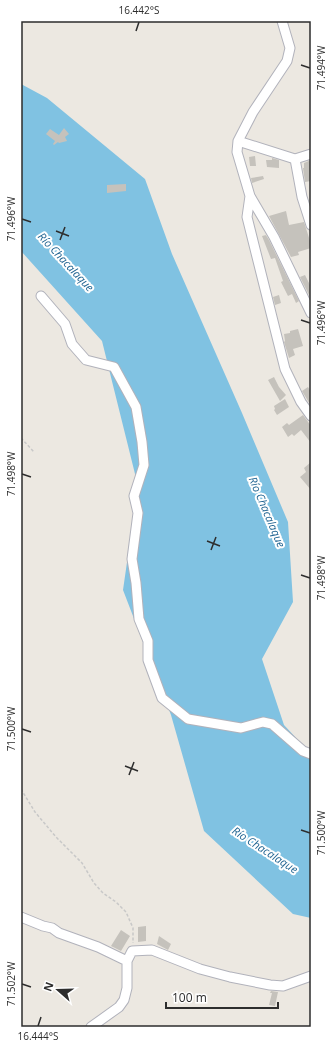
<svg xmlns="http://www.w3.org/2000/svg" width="332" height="1048" viewBox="0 0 332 1048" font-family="'Open Sans',sans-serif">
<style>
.water{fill:#80c2e2}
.building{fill:#c5c2bc}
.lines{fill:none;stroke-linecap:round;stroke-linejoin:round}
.street-casing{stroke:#b1b2bb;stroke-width:11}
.path{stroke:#c8c8c8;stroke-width:1.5;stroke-dasharray:3 2;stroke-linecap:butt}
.street{stroke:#fff;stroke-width:9}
.ticks{fill:none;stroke:#2d2d2d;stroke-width:1.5}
.labels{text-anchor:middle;stroke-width:4;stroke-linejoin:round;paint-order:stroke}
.water-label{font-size:11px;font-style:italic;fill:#1d6290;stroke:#fff}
.neatline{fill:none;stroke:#2d2d2d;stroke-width:1.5}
.ticks-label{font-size:10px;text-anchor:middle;fill:#2d2d2d}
</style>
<rect width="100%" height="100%" fill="#ece8e1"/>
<path class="water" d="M21,84L47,98L145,179L172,254L242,413L288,522L293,602L262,659L284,725L311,754V918L293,914L204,831L171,715L123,590L138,486L102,341L21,251Z"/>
<path class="building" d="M64,128L69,134L65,137L67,141L59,143L58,142L54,145L53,144L55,141L46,134L50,129L59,135Z
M255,156L256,166H250L249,157Z
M272,158L279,160V168L267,167L266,160H272Z
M311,160V181L305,182L303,168H304V163Z
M263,176L264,179L252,183L251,178Z
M126,184V191L107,193V185Z
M286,211L289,225L304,222L311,244V248L298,252L299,255L291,257L269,216Z
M264,232L269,240L299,301L296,303L292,294L288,296L281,282L283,281L275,258L271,259L262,236L266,235Z
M305,275L311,287V296L310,297L300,277Z
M279,295L281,303L275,305L273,297Z
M298,329L303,346L293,349L295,355L289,358L284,342L285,341L284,334L290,333V331Z
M274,377L279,387L286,395L280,401L268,380Z
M308,387L311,392V406L302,391Z
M285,399L289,407L277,415L274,410L275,409L274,406Z
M303,415L311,426V443L301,430L294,436L292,434L288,437L282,427L287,423L289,425Z
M311,462V490L300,477L306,472L304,468Z
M146,926V941L138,942V927Z
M121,930L130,936L121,951L111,946Z
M159,936L171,944L168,950L157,944Z
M271,991L278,992L275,1006L269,1005L272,993H270Z"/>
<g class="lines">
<g class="street-casing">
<path id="street" d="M282,21L290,48L287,61L253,112L238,141L237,152L250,196L274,237L311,313
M238,141L295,159L311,154
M295,159L302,197L311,225
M250,196L247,217L285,369L301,402L311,416
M41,296L65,324L72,344L86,360L114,367L136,407L142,442L144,465L134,496L138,513L132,559L136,583L139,619L148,641V660L162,698L188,719L241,728L263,722L272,724L303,751L311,754
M21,917L43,926L52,928L59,933L98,947L127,961
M91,1027L119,1007L124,1000L127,988V961L132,951L152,950L200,969L230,977L270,985L283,986L311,976"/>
</g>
<path class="path" d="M21,438L34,452
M21,789L35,812L56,837L82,863L94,883L103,893L116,902L126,912L133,928V943"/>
<use href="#street" class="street"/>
</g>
<path class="ticks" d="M136,31L139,22M301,65L310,68M22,219L31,222M56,231L69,236M60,240L65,227M301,320L310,323M22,474L31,477M207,541L220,546M211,550L216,537M301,575L310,578M22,729L31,732M125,766L138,771M129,775L134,762M301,830L310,833M22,984L31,987M38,1026L41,1017"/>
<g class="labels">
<g class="water-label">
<text transform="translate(66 262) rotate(47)" y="4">Río Chacalaque</text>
<text transform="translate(267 512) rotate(67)" y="4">Río Chacalaque</text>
<text transform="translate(265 850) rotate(33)" y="4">Río Chacalaque</text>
</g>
</g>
<rect width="332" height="1048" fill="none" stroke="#ffffff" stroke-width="44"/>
<g transform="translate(58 990) rotate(290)" stroke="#ffffff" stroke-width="3" paint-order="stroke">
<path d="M0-3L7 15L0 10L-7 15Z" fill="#2d2d2d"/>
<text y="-6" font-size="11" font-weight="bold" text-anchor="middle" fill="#2d2d2d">N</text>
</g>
<path d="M166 1002v6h112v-6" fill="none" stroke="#2d2d2d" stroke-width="2"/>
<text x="172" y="1002" font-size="12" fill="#2d2d2d" stroke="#ffffff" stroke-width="3" paint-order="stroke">100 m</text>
<rect x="22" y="22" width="288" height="1004" class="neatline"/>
<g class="ticks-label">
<text x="139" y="14">16.442°S</text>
<text transform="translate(321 68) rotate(-90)" y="4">71.494°W</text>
<text transform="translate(11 219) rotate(-90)" y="4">71.496°W</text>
<text transform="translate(321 323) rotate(-90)" y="4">71.496°W</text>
<text transform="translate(11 474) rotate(-90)" y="4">71.498°W</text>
<text transform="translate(321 578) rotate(-90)" y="4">71.498°W</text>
<text transform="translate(11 729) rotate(-90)" y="4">71.500°W</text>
<text transform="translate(321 833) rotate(-90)" y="4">71.500°W</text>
<text transform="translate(11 984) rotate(-90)" y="4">71.502°W</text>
<text x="38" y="1040">16.444°S</text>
</g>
</svg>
